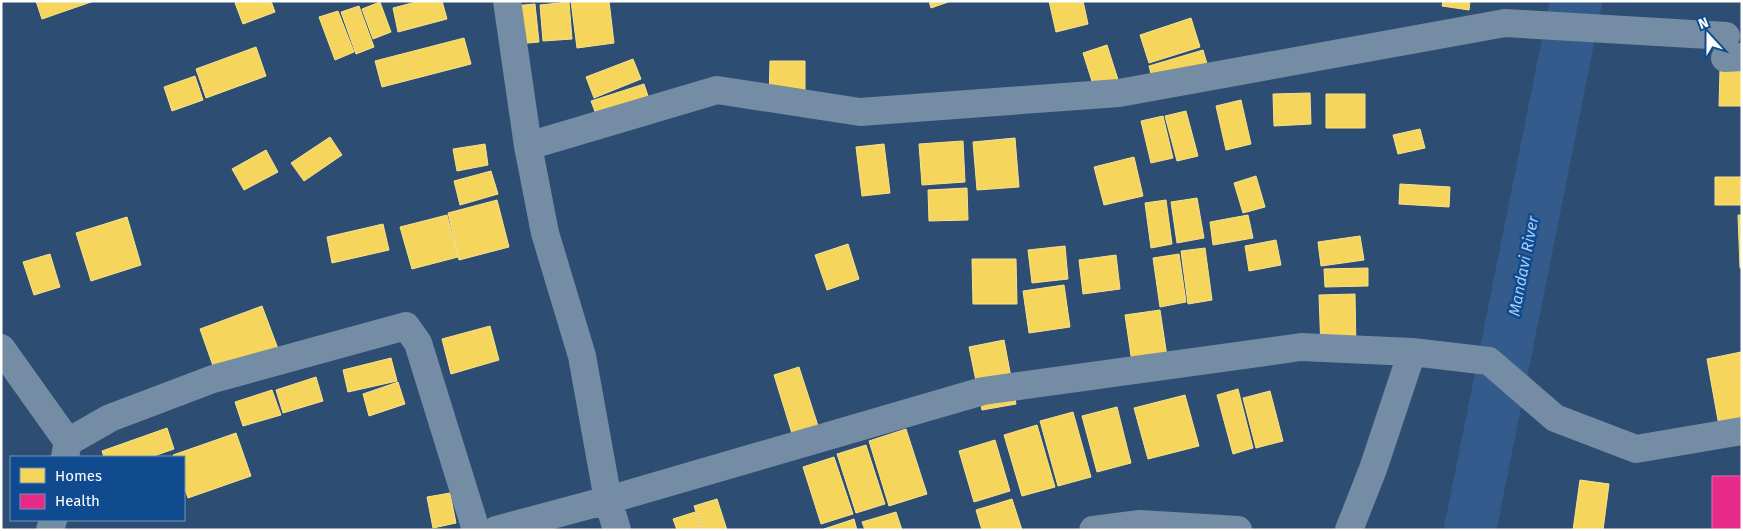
<svg xmlns="http://www.w3.org/2000/svg" width="1743" height="531" viewBox="0 0 1743 531" font-family="'Fira Sans',sans-serif">
<style>
.homes{fill:#f6d55c;stroke:#f9e28d}
.health{fill:#e7298a;stroke:#ee69ad}
.lines{fill:none;stroke-linecap:round;stroke-linejoin:round}
.river{stroke:#335c8d;stroke-width:52}
.street{stroke:#758ca5;stroke-width:28}
.labels{text-anchor:middle;stroke-width:5;stroke-linejoin:round;paint-order:stroke}
.water-label{font-size:16px;font-style:italic;fill:#a6cefa;stroke:#114b8f}
</style>
<rect width="100%" height="100%" fill="#2e4d72"/>
<path class="homes" d="M36,1H94L42,19Z
M238,1H271L275,12L243,24L235,3Z
M420,1H442L447,19L398,32L393,8Z
M571,1H609L614,43L577,48Z
M929,1H951L931,8Z
M1049,1H1083L1088,24L1056,32Z
M1443,1H1470L1469,10L1442,6Z
M380,2L391,32L373,39L362,9Z
M569,2L572,39L543,41L540,5Z
M535,4L539,42L506,45L502,7Z
M359,6L374,47L356,54L341,12Z
M338,11L354,52L335,60L319,17Z
M1191,18L1200,47L1149,63L1140,35Z
M464,38L471,64L382,87L375,61Z
M1107,45L1121,89L1097,97L1083,53Z
M256,47L266,76L206,98L196,69Z
M1203,50L1212,81L1157,97L1149,66Z
M633,59L641,79L594,98L586,77Z
M770,61H805V103L769,102Z
M1720,70H1742V106H1719Z
M195,76L203,100L172,111L164,87Z
M644,84L651,105L599,122L591,101Z
M1310,93L1311,124L1274,126L1273,94Z
M1326,94H1365V128H1326Z
M1241,100L1251,144L1226,150L1216,106Z
M1186,111L1198,156L1177,161L1165,116Z
M1163,116L1173,158L1151,163L1141,121Z
M1420,129L1425,148L1398,154L1393,135Z
M330,137L342,155L304,181L291,163Z
M1015,138L1019,187L977,190L973,142Z
M963,141L965,182L922,185L919,144Z
M485,144L488,165L457,171L453,149Z
M884,144L890,193L862,196L856,147Z
M266,150L278,172L244,190L232,169Z
M1134,157L1143,196L1104,205L1094,167Z
M491,171L498,194L460,205L454,181Z
M1256,176L1265,207L1243,213L1234,183Z
M1715,177H1742V205H1715Z
M1400,184L1450,187L1449,207L1399,204Z
M967,188L968,220L929,221L928,190Z
M1197,198L1204,238L1177,243L1171,202Z
M497,200L509,247L459,260L448,213Z
M1166,200L1172,244L1151,248L1145,203Z
M447,215L458,257L412,269L400,227Z
M1248,215L1253,238L1213,245L1210,222Z
M1738,215H1742V268H1740Z
M127,217L141,265L91,281L76,233Z
M383,224L389,250L332,263L327,237Z
M1360,236L1364,260L1321,266L1318,242Z
M1276,240L1281,265L1249,271L1245,246Z
M848,244L859,279L827,290L815,255Z
M1065,246L1068,279L1032,283L1028,250Z
M1205,248L1212,300L1188,304L1181,251Z
M50,254L60,287L34,295L23,262Z
M1179,254L1186,302L1160,307L1153,258Z
M1116,255L1120,289L1083,294L1079,260Z
M972,259H1016L1017,304H973Z
M1368,268V286L1325,287L1324,269Z
M1064,285L1070,327L1029,333L1023,291Z
M1355,294L1356,349L1321,350L1319,295Z
M262,306L280,354L217,377L200,329Z
M1160,310L1169,370L1134,376L1125,315Z
M490,326L499,360L451,374L442,339Z
M1004,340L1016,404L982,410L969,347Z
M1741,352L1742,433L1721,437L1707,359Z
M391,358L397,381L348,392L343,370Z
M799,367L820,432L794,440L774,375Z
M316,377L323,401L283,413L276,390Z
M398,382L405,404L369,416L363,394Z
M1238,389L1253,448L1233,454L1217,395Z
M272,390L281,415L243,426L235,402Z
M1270,391L1283,441L1256,448L1243,398Z
M1185,395L1199,446L1148,459L1134,408Z
M1117,407L1131,463L1097,472L1082,416Z
M1073,412L1091,477L1058,486L1040,421Z
M1037,425L1055,487L1022,496L1004,435Z
M167,428L174,449L151,457H104L102,451Z
M906,429L927,494L889,506L869,441Z
M236,433L251,476L188,498L184,486V457H174L173,455Z
M995,440L1010,491L974,502L959,451Z
M866,445L885,504L856,513L837,454Z
M834,457L853,514L821,524L803,467Z
M1580,480L1609,484L1603,530H1573Z
M450,493L456,523L433,528L427,497Z
M717,499L727,530H702L694,506Z
M1012,499L1022,530H982L976,510Z
M695,512L701,530H677L673,519Z
M896,512L902,530H865L862,522Z
M854,519L857,530H821Z"/>
<path class="health" d="M1712,476H1742V530H1712Z"/>
<g class="lines">
<path class="river" d="M1470,530L1576,1"/>
<path class="street" d="M507,1L528,146L545,233L582,356L608,500L617,530
M1725,58L1742,57
M528,146L717,90L860,112L1119,93L1505,23L1726,36
M1,348L68,442L65,457
M68,442L110,418L213,379L406,326L418,343L476,530
M50,530L53,520
M496,530L608,500L983,391L1301,347L1412,352L1489,361L1555,418L1636,449L1742,431
M1093,530L1140,524L1238,530
M1349,530L1373,469L1412,352"/>
</g>
<g class="labels">
<g class="water-label">
<text transform="translate(1523 266) rotate(-79)" y="6">Mandavi River</text>
</g>
</g>
<rect width="1743" height="531" fill="none" stroke="#ffffff" stroke-width="5"/>
<rect x="10" y="456" width="175" height="65" fill="#114b8f" stroke="#7093bc"/>
<rect x="20" y="468" width="25" height="15" fill="#f6d55c" stroke="#7093bc"/>
<text x="55" y="481" font-size="15" fill="#ffffff">Homes</text>
<rect x="20" y="494" width="25" height="15" fill="#e7298a" stroke="#7093bc"/>
<text x="55" y="506" font-size="15" fill="#ffffff">Health</text>
<g transform="translate(1708 35) rotate(339)" stroke="#114b8f" stroke-width="4" paint-order="stroke">
<path d="M0-4L9 19L0 12L-9 19Z" fill="#ffffff"/>
<text y="-8" font-size="14" font-weight="bold" text-anchor="middle" fill="#ffffff">N</text>
</g>
</svg>
